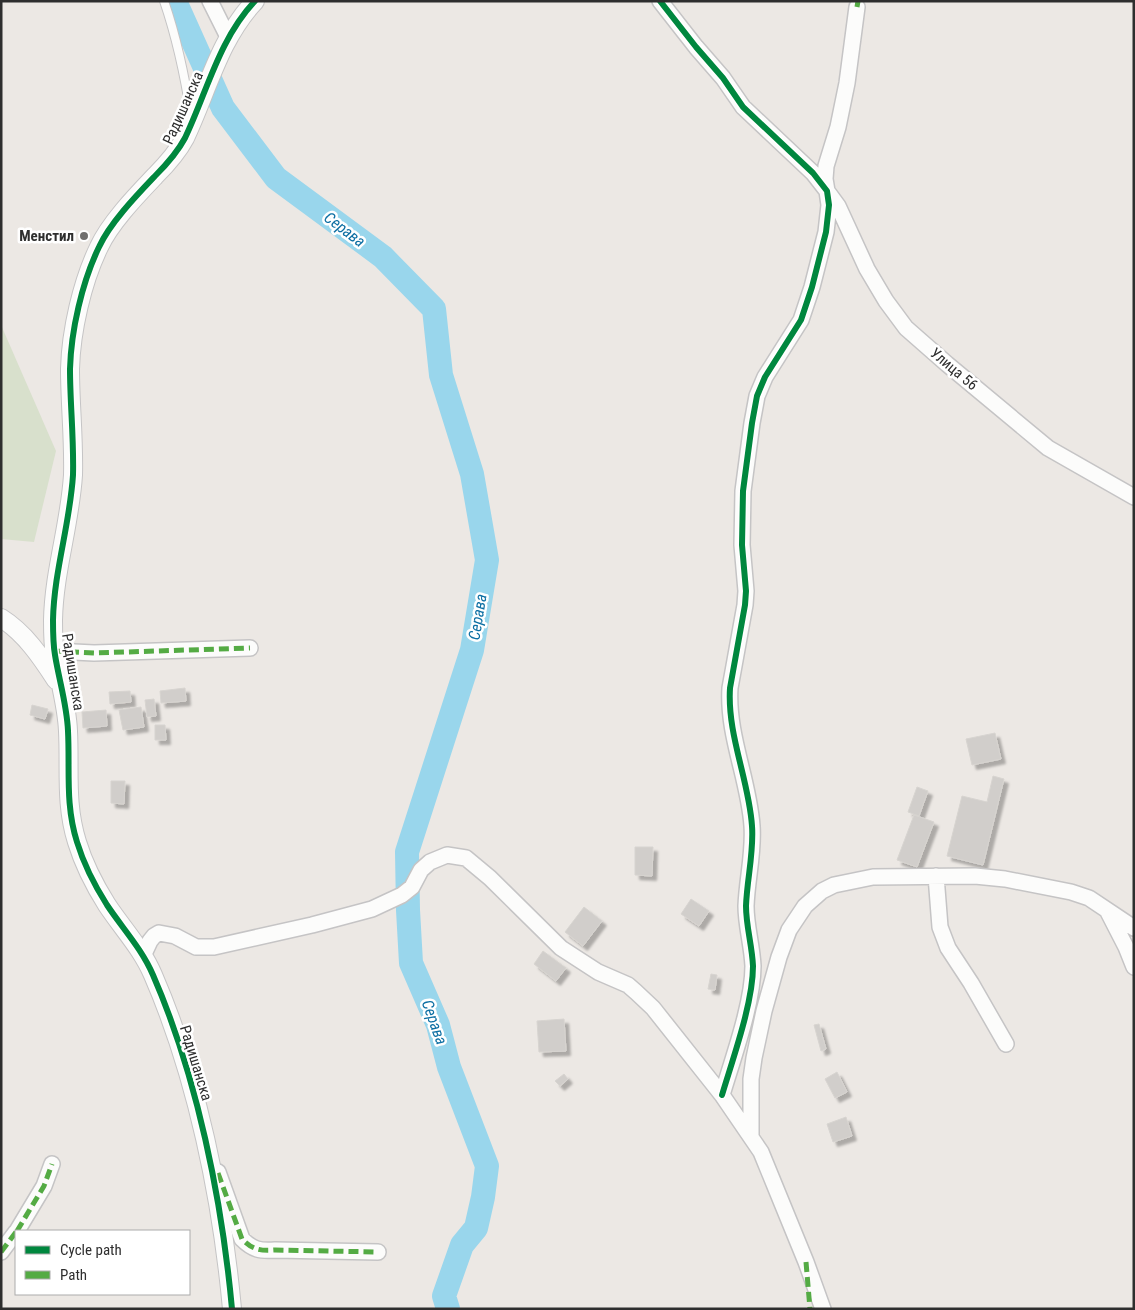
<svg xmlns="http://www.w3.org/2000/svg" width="1135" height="1310" viewBox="0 0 1135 1310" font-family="'Roboto Condensed',sans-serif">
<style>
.cemetery{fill:#d8e0cc}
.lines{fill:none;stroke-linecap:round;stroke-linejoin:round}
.river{stroke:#99d6ec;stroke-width:24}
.building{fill:#d1cecb;stroke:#d7d4d0;filter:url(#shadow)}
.service-casing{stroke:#c5c4c5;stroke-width:10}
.minor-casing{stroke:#c5c4c5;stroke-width:18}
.tertiary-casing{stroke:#c5c4c5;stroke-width:20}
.service{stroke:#fcfcfb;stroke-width:8}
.minor{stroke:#fcfcfb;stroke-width:15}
.tertiary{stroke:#fcfcfb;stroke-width:18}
.quiet{stroke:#54ab44;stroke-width:5;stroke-dasharray:10 5;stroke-linecap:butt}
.cycleway-casing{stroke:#fff;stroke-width:9}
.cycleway{stroke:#00873e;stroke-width:6}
.poi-dot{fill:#706f6e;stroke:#fff;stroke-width:2}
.labels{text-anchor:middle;stroke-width:5;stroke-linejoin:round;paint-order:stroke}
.street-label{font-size:15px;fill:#2e2e2e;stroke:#fff}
.poi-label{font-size:15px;font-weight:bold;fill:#2e2e2e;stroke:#fff;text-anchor:end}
.water-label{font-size:16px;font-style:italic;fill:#0d6fa3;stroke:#fff}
</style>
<defs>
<filter id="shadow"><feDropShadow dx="4.5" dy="4.5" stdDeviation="1" flood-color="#0004"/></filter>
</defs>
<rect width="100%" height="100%" fill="#ece8e4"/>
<path class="cemetery" d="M1,325L56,451L34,542L1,539Z"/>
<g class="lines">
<path class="river" d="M175,1L223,108L276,178L383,257L434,309L441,375L472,474L487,560L472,650L407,852L408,910L411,963L438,1025L449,1067L487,1166L483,1197L476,1228L462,1245L444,1296L448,1309"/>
</g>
<path class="building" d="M185,688L186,701L161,703L160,691Z
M130,691L131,702L110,704L109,692Z
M154,699L156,716L147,717L145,700Z
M32,705L48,709L45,719L30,715Z
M141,707L144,727L123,730L119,710Z
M106,710L107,726L83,728L82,712Z
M155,725H165L166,740H155Z
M995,733L1001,759L972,765L966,739Z
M993,776L1004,779L983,865L947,856L962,796L987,802Z
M111,781H125L124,804L111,803Z
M917,787L928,791L919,816L908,812Z
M914,815L934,822L917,867L897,860Z
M635,847H653L652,876L635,875Z
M691,899L709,911L699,926L681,914Z
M584,907L602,921L583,946L565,932Z
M543,951L566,968L556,981L534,964Z
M711,974L717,975L715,990L708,989Z
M564,1019L566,1051L539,1052L537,1021Z
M819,1024L826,1049L821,1051L814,1025Z
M837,1072L847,1092L835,1098L825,1079Z
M564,1074L568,1079L560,1086L555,1081Z
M846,1117L852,1136L833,1142L827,1124Z"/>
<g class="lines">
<g class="service-casing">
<path id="service" d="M164,1C177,39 185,77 191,116"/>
</g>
<g class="minor-casing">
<path id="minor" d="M210,1L228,37
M660,1L696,47L723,78L743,107L813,173L827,191L829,205L826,232L812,287L801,320L765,377L757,396L752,423L743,491L742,545L746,591L745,605L730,688C727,735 749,780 752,826C754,852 747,879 746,906C746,926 752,945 753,966C753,1003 733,1058 722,1095
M857,7L847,83L838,127L826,166L825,179L827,191L838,206L867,269L886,301L906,328L947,364L1048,448L1134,497
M54,651L94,653L250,648
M936,876L940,927L948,948L971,983L1006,1044
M1108,912L1126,947L1134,967
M143,956L150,941L154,936L159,933L175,936L196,947H214L312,925L372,909L402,895L412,887L421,870L430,862L447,855L466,858L490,878L561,948L598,972L628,985L636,992L653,1008L722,1095L761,1152L806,1262L823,1309
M751,1136V1079L754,1058L764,1011L779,957L789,930L805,906L822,891L834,885L873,877L975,876L1005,879L1071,892L1089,898L1134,928
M218,1172L242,1239C253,1250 260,1251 275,1250L378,1252
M17,1231L44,1186L52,1164
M1,1252L16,1232"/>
</g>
<g class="tertiary-casing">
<path id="tertiary" d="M1,618C25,633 41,657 56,680
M232,1309C222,1200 197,1076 153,975C142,949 123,929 107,905C95,886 84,865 77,842C65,804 70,770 68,731C67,705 59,680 55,655C53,644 53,632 53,620C54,571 70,524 73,475C74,439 70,404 70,369C71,331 82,282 99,247C110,223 136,196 155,176C167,164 177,153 185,138C207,92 219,39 255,1"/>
</g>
<use href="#service" class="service"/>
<use href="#minor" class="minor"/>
<use href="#tertiary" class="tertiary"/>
<path class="quiet" d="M857,7L858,1
M54,651L94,653L250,648
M218,1173L242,1239C253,1250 260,1251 275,1250L378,1252
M17,1231L44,1186L52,1164
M1,1252L16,1232
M806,1262L810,1309"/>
<g class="cycleway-casing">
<path id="cycleway" d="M660,1L696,47L723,78L743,107L813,173L827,191L829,205L826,232L812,287L801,320L765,377L757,396L752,423L743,491L742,545L746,591L745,605L730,688C727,735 749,780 752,826C754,852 747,879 746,906C746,926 752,945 753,966C753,1003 733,1058 722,1095
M232,1309C222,1200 197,1076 153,975C142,949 123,929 107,905C95,886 84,865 77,842C65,804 70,770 68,731C67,705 59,680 55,655C53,644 53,632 53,620C54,571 70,524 73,475C74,439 70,404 70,369C71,331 82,282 99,247C110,223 136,196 155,176C167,164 177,153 185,138C207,92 219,39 255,1"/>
</g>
<use href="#cycleway" class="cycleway"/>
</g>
<circle class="poi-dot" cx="84" cy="236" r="5"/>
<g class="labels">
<g class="street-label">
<text transform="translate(183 108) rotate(-66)" y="5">Радишанска</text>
<text transform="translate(954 369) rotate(40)" y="5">Улица 56</text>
<text transform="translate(73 672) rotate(81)" y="5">Радишанска</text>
<text transform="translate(196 1063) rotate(73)" y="5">Радишанска</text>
</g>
<g class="poi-label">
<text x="74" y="241">Менстил</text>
</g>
<g class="water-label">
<text transform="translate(345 229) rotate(37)" y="6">Серава</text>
<text transform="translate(477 617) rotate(-81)" y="6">Серава</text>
<text transform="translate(435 1022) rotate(70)" y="6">Серава</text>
</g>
</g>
<rect width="1135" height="1310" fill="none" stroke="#2e2e2e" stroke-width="5"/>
<rect x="15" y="1230" width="175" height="65" fill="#ffffff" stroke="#ababab"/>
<rect x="25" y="1246" width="25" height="8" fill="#00873e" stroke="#ababab"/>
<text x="60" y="1255" font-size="15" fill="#2e2e2e">Cycle path</text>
<rect x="25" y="1271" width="25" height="8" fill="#54ab44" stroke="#ababab"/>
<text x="60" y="1280" font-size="15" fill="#2e2e2e">Path</text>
</svg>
